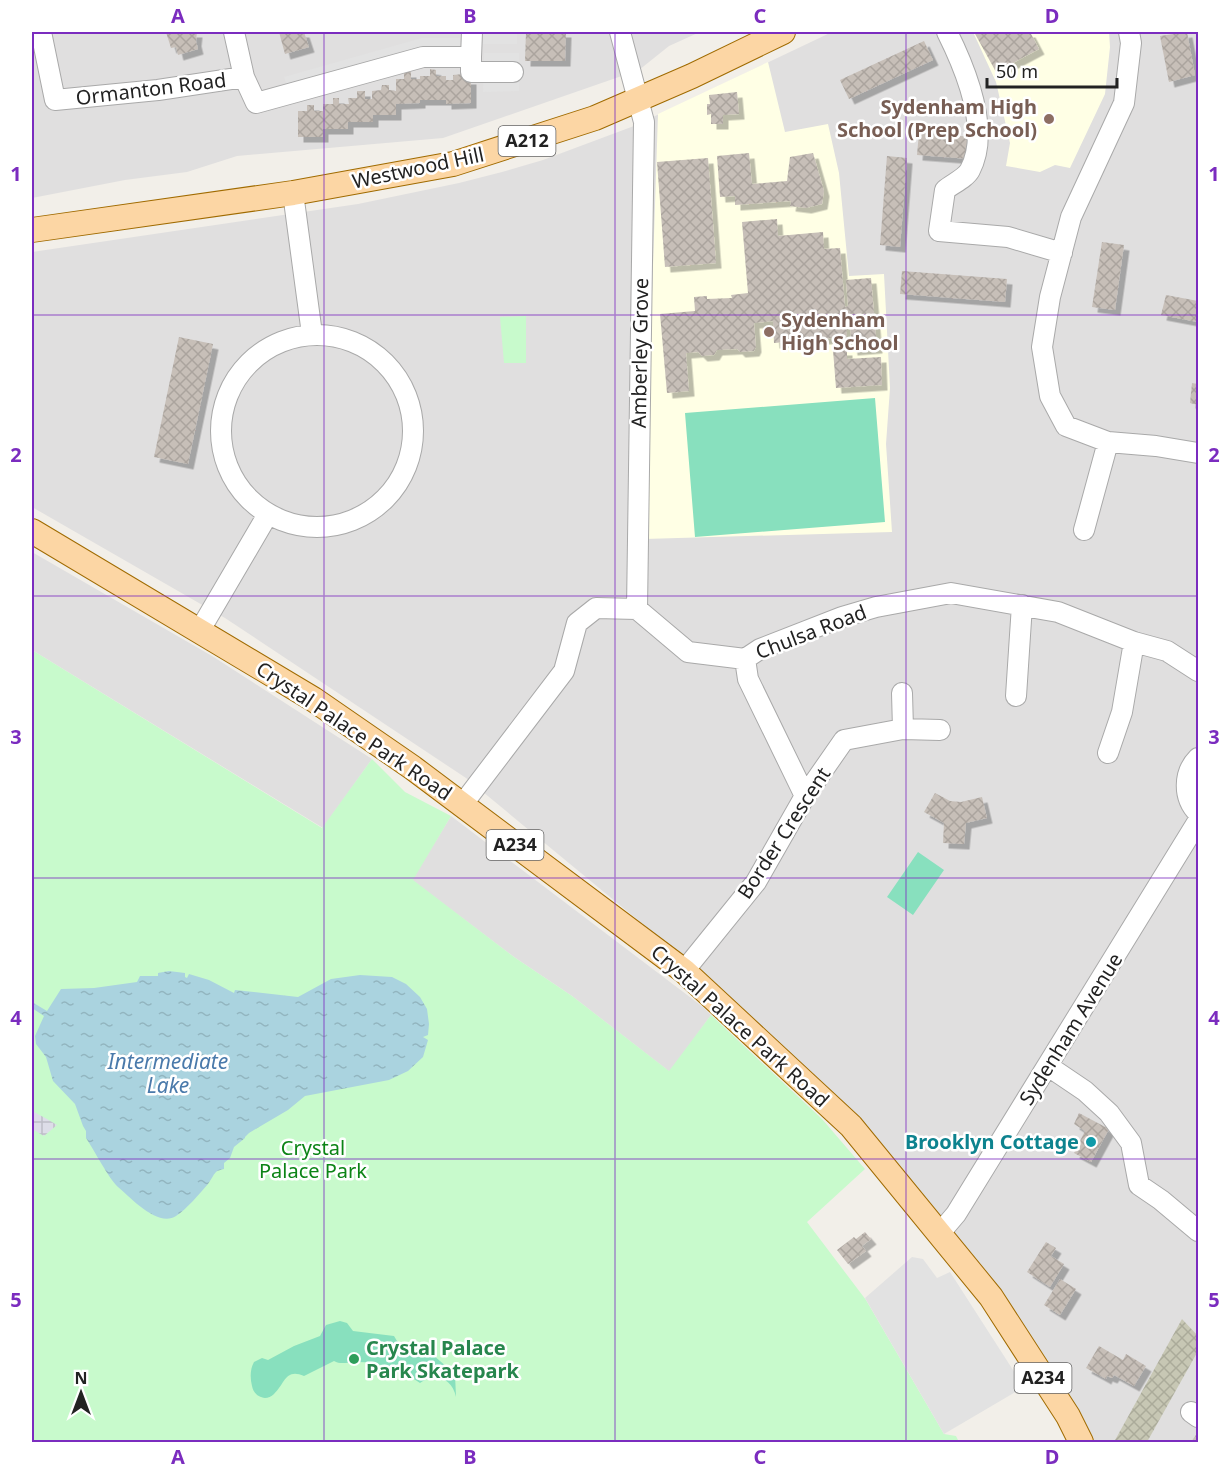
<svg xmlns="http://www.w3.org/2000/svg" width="1230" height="1474" viewBox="0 0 1230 1474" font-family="'Noto Sans',sans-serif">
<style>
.residential{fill:#e0dfdf}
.education{fill:#ffffe5}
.construction{fill:url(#construction-cross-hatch)}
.park{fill:#c8facc}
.pitch{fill:#88e0be}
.parking{fill:#e2e2e2}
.plaza{fill:url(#plaza-grid)}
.water{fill:url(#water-ripples)}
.building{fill:url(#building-cross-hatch);filter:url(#shadow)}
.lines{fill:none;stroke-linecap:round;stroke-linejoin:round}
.minor-casing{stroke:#a9a9a9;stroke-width:22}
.major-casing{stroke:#a06b00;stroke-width:26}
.minor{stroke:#fff;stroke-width:20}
.major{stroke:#fcd6a4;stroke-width:24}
.grid{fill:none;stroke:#7b2cbf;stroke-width:1.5;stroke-opacity:0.55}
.education-dot{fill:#8d6e63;stroke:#fff;stroke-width:2}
.culture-dot{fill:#0f9aa8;stroke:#fff;stroke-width:2}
.leisure-dot{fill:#2e9e5b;stroke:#fff;stroke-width:2}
.labels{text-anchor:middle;stroke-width:5;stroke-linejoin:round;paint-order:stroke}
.shield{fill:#fff;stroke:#646464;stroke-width:1.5}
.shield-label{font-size:18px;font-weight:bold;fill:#222}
.street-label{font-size:20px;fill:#222;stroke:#fff}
.education-label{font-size:20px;font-weight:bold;fill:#785e54;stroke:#fff;text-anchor:end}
.culture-label{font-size:20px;font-weight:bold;fill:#0d838f;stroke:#fff;text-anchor:end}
.park-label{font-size:20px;fill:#0c8416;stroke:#fff}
.leisure-label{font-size:20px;font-weight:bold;fill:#27864d;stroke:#fff;text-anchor:start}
.water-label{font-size:21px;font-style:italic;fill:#4a7aab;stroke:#fff}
.neatline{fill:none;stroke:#7b2cbf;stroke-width:2}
.grid-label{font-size:20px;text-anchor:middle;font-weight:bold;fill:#7b2cbf}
</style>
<defs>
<pattern id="construction-cross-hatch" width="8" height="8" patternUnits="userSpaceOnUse" patternTransform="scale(1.5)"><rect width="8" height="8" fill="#c7c7b4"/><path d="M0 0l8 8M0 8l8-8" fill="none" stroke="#abab9a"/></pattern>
<pattern id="plaza-grid" width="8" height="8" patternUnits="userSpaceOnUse" patternTransform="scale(1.5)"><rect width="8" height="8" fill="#dddde8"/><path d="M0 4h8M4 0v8" fill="none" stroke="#bdbdc7"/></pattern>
<pattern id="water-ripples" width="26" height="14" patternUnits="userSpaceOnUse" patternTransform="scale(1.5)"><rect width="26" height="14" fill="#aad3df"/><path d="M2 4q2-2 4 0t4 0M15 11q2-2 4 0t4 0" fill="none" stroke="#92b5bf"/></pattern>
<pattern id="building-cross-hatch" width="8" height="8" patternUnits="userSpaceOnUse" patternTransform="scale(1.5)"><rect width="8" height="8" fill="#c7bfb8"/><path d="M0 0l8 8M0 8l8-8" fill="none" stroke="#aba49e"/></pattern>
<filter id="shadow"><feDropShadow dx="5.5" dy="5.5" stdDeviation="0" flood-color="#0004"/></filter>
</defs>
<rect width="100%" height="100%" fill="#f2efe9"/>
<path class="residential" d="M32,32H700L669,46L639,70L443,138L237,156L187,172L125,180L32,198Z
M832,32H1198V1442H1085L995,1294L685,959L466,778L225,618L32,507V252L358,204L459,183L502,172L543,160L634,126Z
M32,552L212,656L372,759L323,828L32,650Z
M451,816L703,1007L711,1015L670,1072L572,996L514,957L412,880Z"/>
<path class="education" d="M973,32H1109L1110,47L1105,94L1070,168L1055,165L1040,172L1006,166L1010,143L996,82Z
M768,62L785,132L828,124L839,173L849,276L884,274L890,388L886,444L892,532L644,539L658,114Z"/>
<path class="construction" d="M1182,1319L1198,1336V1351L1147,1442H1114Z"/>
<path class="park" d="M526,316V363H504L500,317Z
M32,650L322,828L372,759L405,792L451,816L413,880L514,957L572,996L669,1071L711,1015L822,1119L865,1169L807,1222L866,1300L944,1434L956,1436L959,1442H32Z"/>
<path class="pitch" d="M875,398L885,522L695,537L685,413Z
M918,852L944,870L913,915L887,897Z
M340,1321L347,1323L353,1331L394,1336L397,1341L402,1345L413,1343L425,1348L455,1374L456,1397C452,1378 435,1372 420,1383C401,1370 381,1362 357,1362C348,1362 341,1365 334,1361L304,1376C285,1368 285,1384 274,1394C266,1402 254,1397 252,1386C250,1378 250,1369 254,1362L262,1358L268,1360L294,1346L320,1336L326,1325Z"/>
<path class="parking" d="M483,32H517V44H483Z
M422,38H460V52L289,92L284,77Z
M484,53H519V91L483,92Z
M912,1257L923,1259L937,1278L950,1272L1024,1387L944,1434L865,1298Z"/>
<path class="plaza" d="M32,1111L47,1119L57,1125L44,1136L32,1129Z"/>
<path class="water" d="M169,971L185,973V977L187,978L189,974L209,980L234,993L235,990L298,997L331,979L360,975L392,977L406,984L420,997L427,1009L429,1024L428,1035L423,1037L428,1040L423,1057L408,1071L389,1080L305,1096L288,1110L249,1133L245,1137V1138L234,1147L230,1158L224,1163V1169C221,1170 218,1170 216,1172C213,1175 211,1180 208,1184C200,1193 186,1210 176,1216C158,1228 130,1197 118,1187C109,1179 94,1150 86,1138V1131L83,1126L75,1104L53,1081L46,1057L36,1044L35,1036L44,1016L32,1008V1002L47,1011L61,989L94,988L137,982L140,976H158V973Z"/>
<path class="building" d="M166,32H197L196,41L198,49L178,55L176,47L171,48Z
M279,32H304L309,47L285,54Z
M526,32H566L565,61H525Z
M974,32H1030L1039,49L996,72Z
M1187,32L1195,75L1169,82L1160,36Z
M924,41L933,60L849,99L840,80Z
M430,69L436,70V76H446V80H453V75L463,74V79H471V103L446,104V100H420V103L396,104V115H373V122H348V129H323V137H298V111H307V105H314V111H323V104H333V98H339V104H349L348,98H357V91H365V99H372V91L381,90L382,85H389V90L396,91V79H404V72H411V79H420V76H430Z
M737,92L739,114L723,115V124H711V114L707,115V104H710L709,95Z
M919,132L971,137L970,159L917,155Z
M749,153L752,184L787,181L790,157L813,153L824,191L822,204L806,208L790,206L791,201L735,205V196L720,197L717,156Z
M887,156L907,158L900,247L880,245Z
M708,158L716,263L665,267L657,162Z
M777,219L778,236L823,232L824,249L840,248L845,307L848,306L846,280L871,278L877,348L852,350L849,315L846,316L847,337L774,343L773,321L754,323L756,347L754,351L740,352L737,349L717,350L714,355L702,356L698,352L686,353L689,391L667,393L660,314L695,311L694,297L707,296V299L732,298L731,295L748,293L742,222Z
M1102,242L1124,245L1115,310L1092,307Z
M902,271L1007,279L1005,302L900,294Z
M1166,295L1198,301V322L1161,315Z
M179,337L213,344L188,464L154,457Z
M833,350H847V359L881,357L882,385L836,388Z
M1192,383L1198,384V405L1190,403Z
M935,793L950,801L961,802L982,797L987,818L966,823L964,844L943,843L944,823L924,812Z
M1079,1113L1109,1129L1091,1162L1074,1153L1085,1131L1074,1124Z
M865,1232L871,1239L862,1246L866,1251L848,1264L837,1250L854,1237L856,1239Z
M1046,1242L1056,1248L1051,1256L1064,1264L1050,1287L1027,1272Z
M1060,1279L1076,1289L1060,1315L1044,1305Z
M1099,1346L1123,1360L1126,1354L1146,1366L1134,1386L1114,1375L1112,1378L1107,1376L1106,1379L1086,1368Z
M1198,1432V1442H1191Z"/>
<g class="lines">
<g class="minor-casing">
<path id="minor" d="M41,32L55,100L158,90L244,77L234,32
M620,32L644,122L637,609
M947,32C965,68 991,130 970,170C966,178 952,184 945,190L939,231L1008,237L1062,253
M1129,32L1131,43L1124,103L1071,217L1050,297L1042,347L1050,396L1066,426L1108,442L1156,446L1198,453
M471,57V72H513
M244,77L256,103L423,57H471L472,32
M293,193L312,334
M221 431a96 96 0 1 1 192 0a96 96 0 1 1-192 0Z
M1084,530L1108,442
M200,630L268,514
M745,659L748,679L805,796
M902,693L903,729
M1016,696L1022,605
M1108,753L1122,712L1134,642
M1198,758C1183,773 1183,798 1198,813
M462,805L564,671L577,623L596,608L637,609L688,652L745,659L760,649L842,617L876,607L951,593L1058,612L1134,642L1167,651L1198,671
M684,971L756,882L805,796L844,740L903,729L940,730
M1048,1066L1085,1091L1109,1113L1131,1143L1139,1185L1161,1200L1198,1231
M939,1234L956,1214L1198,821
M1191,1412L1198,1417"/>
</g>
<g class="major-casing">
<path id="major" d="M32,230L293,193L453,164L595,118L692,76L783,32
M32,531L313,699L413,768L684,971L851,1126L991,1297L1068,1416L1081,1442"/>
</g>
<use href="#minor" class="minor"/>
<use href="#major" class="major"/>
</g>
<path class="grid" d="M324,32V1442M615,32V1442M906,32V1442M32,315H1198M32,596H1198M32,878H1198M32,1159H1198"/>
<g class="education-dot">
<circle cx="1049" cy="119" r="6"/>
<circle cx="769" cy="332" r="6"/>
</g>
<circle class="culture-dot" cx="1091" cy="1142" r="6"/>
<circle class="leisure-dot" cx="354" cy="1359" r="6"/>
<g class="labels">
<g class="shield">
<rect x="498.5" y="126" width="57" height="30" rx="4.5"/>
<rect x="486.5" y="830" width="57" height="30" rx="4.5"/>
<rect x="1014.5" y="1363" width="57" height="30" rx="4.5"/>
</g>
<g class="shield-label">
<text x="527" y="147">A212</text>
<text x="515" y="851">A234</text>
<text x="1043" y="1384">A234</text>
</g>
<g class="street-label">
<text transform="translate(151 89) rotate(-7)" y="7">Ormanton Road</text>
<text transform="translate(418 168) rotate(-12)" y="7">Westwood Hill</text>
<text transform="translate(640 353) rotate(-89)" y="7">Amberley Grove</text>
<text transform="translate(811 632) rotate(-21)" y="7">Chulsa Road</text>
<text transform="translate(354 731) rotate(34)" y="7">Crystal Palace Park Road</text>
<text transform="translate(784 833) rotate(-57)" y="7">Border Crescent</text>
<text transform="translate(740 1026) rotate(42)" y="7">Crystal Palace Park Road</text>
<text transform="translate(1071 1029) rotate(-58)" y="7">Sydenham Avenue</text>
</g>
<g class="education-label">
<text x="1037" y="114">Sydenham High<tspan x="1037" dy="23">School (Prep School)</tspan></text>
<text x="781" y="327" text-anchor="start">Sydenham<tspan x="781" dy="23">High School</tspan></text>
</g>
<g class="culture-label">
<text x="1079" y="1149">Brooklyn Cottage</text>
</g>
<g class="park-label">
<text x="313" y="1155">Crystal<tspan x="313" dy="23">Palace Park</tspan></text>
</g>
<g class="leisure-label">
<text x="366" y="1355">Crystal Palace<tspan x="366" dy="23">Park Skatepark</tspan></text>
</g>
<g class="water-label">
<text x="168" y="1069">Intermediate<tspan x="168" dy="24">Lake</tspan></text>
</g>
</g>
<rect width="1230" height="1474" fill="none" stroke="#ffffff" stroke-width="66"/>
<g transform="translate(81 1393)" stroke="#ffffff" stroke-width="4.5" paint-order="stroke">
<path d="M0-4.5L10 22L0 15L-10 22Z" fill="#222222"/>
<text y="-9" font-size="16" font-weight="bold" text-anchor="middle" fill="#222222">N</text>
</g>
<path d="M987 78v9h130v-9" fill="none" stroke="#222222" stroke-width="3"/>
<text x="996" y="78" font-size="18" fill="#222222" stroke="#ffffff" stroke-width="4.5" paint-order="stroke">50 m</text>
<rect x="33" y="33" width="1164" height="1408" class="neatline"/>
<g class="grid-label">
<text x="178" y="23">A</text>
<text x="470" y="23">B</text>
<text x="760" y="23">C</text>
<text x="1052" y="23">D</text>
<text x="16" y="181">1</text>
<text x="1214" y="181">1</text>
<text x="16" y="462">2</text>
<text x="1214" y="462">2</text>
<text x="16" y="744">3</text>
<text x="1214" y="744">3</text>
<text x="16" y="1025">4</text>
<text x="1214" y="1025">4</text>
<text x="16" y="1307">5</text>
<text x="1214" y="1307">5</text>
<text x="178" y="1464">A</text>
<text x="470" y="1464">B</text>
<text x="760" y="1464">C</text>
<text x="1052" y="1464">D</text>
</g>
</svg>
